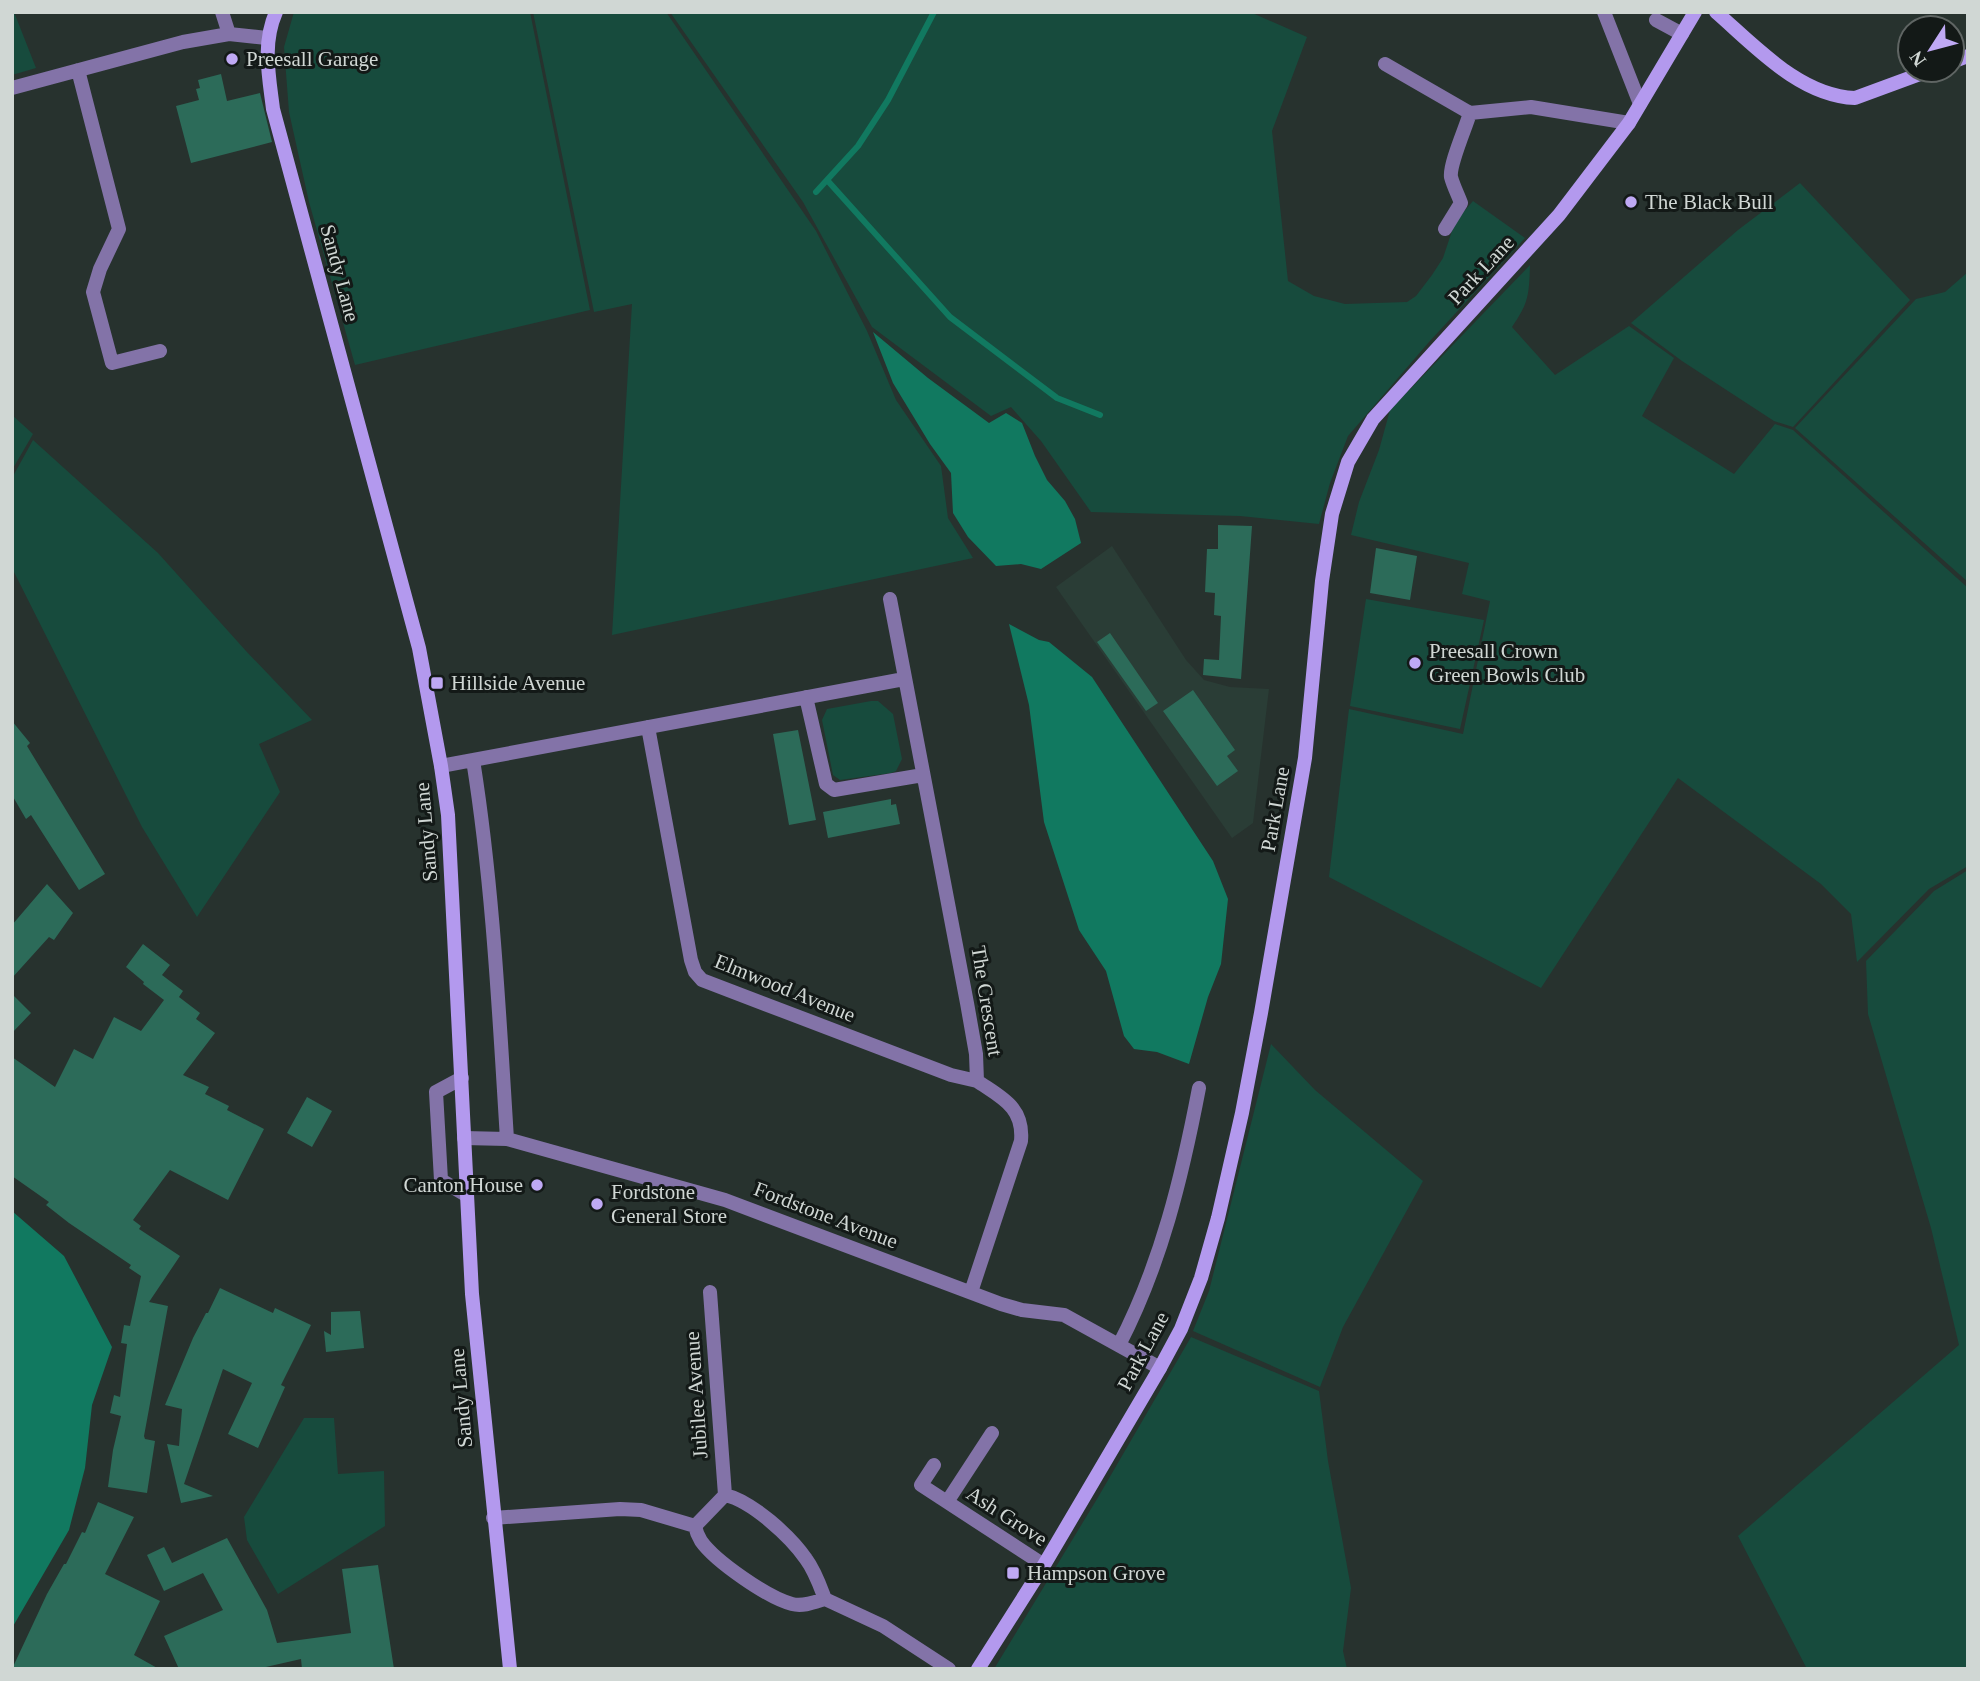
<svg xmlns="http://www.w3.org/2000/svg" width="1980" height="1681" viewBox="0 0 1980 1681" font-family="Georgia,serif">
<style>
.built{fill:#2a3d36}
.green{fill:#174b3d}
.water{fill:#117960}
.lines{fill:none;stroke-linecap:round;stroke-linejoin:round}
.stream{stroke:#117960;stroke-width:6}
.building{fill:#2c6b59}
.street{stroke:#8373a8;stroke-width:14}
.secondary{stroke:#b399ee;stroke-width:14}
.poi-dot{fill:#bfa9f4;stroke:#131917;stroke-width:2.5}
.labels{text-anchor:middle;stroke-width:6;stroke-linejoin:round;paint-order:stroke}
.poi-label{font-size:21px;fill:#d0d7d4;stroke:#131917;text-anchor:start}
.street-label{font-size:21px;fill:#d0d7d4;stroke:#131917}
</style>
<rect width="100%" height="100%" fill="#27322e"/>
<path class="built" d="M1112,546L1186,660L1204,680L1230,687L1269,689L1253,823L1232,838L1056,587Z"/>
<path class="green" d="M12,12H14L36,68L12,75Z
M294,12H530L590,310L355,365L309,202L289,112L284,47Z
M533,12H666L816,231L867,331L896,400L941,466L948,518L973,558L612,635L632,304L594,312Z
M670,12H1250L1307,37L1272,131L1288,281L1314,296L1345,304L1407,302L1416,296L1432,275L1443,258L1455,222L1473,201L1525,238L1429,342L1348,436L1330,483L1319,524L1240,516L1091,512L1041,441L1011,407L991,416L872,327L803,202Z
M1800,183L1910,300L1793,427L1774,421L1682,361L1631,323L1738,230Z
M1530,265C1529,295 1529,302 1512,327L1555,375L1629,326L1674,358L1642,416L1734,474L1775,424L1793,430L1968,588V866L1929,889L1857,962L1851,914L1821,884L1678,778L1541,988L1329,877L1349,709L1463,734L1490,601L1462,594L1469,563L1351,535L1359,502L1379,450L1390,410Z
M1968,272V582L1795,428L1916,299L1945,292Z
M12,415L33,434L12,470Z
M33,440L158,553L246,651L312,720L259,744L280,792L197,917L142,827L12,568V478Z
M1366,599L1484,620L1460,729L1350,706Z
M871,701H878L893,714L902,759L896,771L891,773L840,780L833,775L822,720L827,709Z
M1968,870V1669H1807L1738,1536L1959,1345L1931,1228L1868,1014L1866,961L1934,891Z
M1271,1044L1315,1090L1423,1181L1343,1327L1320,1387L1193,1331L1209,1291Z
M1191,1337L1319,1391L1328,1461L1351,1588L1343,1651L1347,1669H994L1097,1499Z
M304,1418H334L338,1474L384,1471L385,1526L278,1594L247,1540L244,1517Z"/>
<path class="water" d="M873,332L928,378L989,423L1006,413L1022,423L1035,456L1047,480L1065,501L1075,519L1081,543L1041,569L1021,564L996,566L968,537L953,513L951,473L930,444L893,383Z
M1009,624L1039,640L1049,642L1092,677L1213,861L1228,899L1221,964L1208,997L1189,1064L1157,1052L1134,1049L1124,1036L1106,971L1079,930L1044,822L1029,705Z
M12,1211L64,1256L112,1347L92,1405L85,1468L69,1530L12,1628Z"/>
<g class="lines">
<path class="stream" d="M827,180L950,317L1057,398L1100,415
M816,192L858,146L888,100L934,12"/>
</g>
<path class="building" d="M221,74L227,101L260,93L272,142L191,163L176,106L199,100L196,89L200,88L198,80Z
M1218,525L1252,526L1241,679L1203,675L1204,659L1219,660L1221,616L1214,615L1215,593L1205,592L1207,549H1218Z
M1376,548L1417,556L1410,600L1370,593Z
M1110,633L1158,703L1146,711L1097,642Z
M1193,690L1235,750L1227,756L1238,771L1217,786L1163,711Z
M12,721L30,743L27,746L105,874L79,890L31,815L26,819L12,795Z
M798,730L816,820L789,825L773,734Z
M891,799V805L896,804L900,824L828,838L823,812Z
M47,884L73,913L54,940L49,937L12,978V925Z
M143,944L170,965L162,975L183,991L179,997L200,1013L196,1019L215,1033L183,1075L209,1087L205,1094L229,1106L227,1110L264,1129L228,1200L170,1170L133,1220L141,1226L139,1229L180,1256L149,1302L168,1306L144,1436L145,1439L155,1441L147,1493L108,1487L113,1450L121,1416L110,1413L114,1395L120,1397L127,1344L121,1343L124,1325L130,1326L141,1276L129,1268L131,1265L69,1223L46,1205L49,1202L12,1176V1057L55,1087L74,1049L93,1059L114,1017L141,1031L164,1000L143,984L144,982L126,967Z
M12,994L31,1013L12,1033Z
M307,1097L332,1111L312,1147L287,1133Z
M220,1288L273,1313L275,1308L311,1325L281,1385L285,1387L258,1448L228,1434L252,1383L223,1369L184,1484L213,1496L181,1503L167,1444L179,1446L182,1409L165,1405L193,1338L206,1313H208Z
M360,1311L364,1348L326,1352L324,1331L331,1335V1312Z
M98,1502L134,1517L105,1574L160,1601L134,1655L159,1669H12L47,1594L64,1564H66L82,1532L85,1533Z
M227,1538L267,1610L277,1643L351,1633L342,1569L378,1565L394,1669H302L301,1659L257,1669H179L164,1636L223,1610L203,1573L164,1591L147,1555L164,1547L172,1563Z"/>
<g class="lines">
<path class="street" d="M222,12L229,34
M1604,12L1640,104
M1656,20L1682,34
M1385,64L1470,113L1531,107L1629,123
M78,70L119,229L100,269L93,292L112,363L160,351
M12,88L183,42L229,34L267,38
M1445,229L1461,203C1458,195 1453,185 1451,177C1449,165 1466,127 1470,113
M890,599L967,1003L976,1054L977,1081C1002,1098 1024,1107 1021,1141L971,1292
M806,697L826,784L834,790L923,775
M648,727L691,960L695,972L702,980L951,1075L977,1081
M473,760C493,885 499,1013 507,1139
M441,766L904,679
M462,1078L436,1092L441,1180L466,1195
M464,1138L507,1139L725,1200L1001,1304L1022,1310L1064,1315L1160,1368
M710,1292L725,1495
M1119,1345C1161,1264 1182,1177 1199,1088
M934,1465L921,1485L1044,1565
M947,1502L992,1433
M493,1518L620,1509L641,1510L695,1526C696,1531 698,1536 701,1541C715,1561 768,1598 792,1604C803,1607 815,1602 825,1599L883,1626L949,1669
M695,1526L725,1495C752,1501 791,1537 806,1559C815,1571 820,1586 825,1599"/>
<path class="secondary" d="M276,12C262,44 269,76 273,109L419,648L441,766L448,815L472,1294L510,1669
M1716,12C1755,46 1800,96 1855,98L1931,70
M1952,62L1968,56
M978,1669L1044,1565L1160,1368L1181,1329L1201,1278L1218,1218L1242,1113L1261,1013L1305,758L1322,581L1332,514L1348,462L1373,419L1559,215L1629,123L1695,12"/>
</g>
<g class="poi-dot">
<circle cx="232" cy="59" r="7"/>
<circle cx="1631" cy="202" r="7"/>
<circle cx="1415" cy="663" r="7"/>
<rect x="430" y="676" width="14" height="14" rx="3.5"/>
<circle cx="537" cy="1185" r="7"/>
<circle cx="597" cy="1204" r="7"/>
<rect x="1006" y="1566" width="14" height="14" rx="3.5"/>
</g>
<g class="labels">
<g class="poi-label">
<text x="246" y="66">Preesall Garage</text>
<text x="1645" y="209">The Black Bull</text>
<text x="1429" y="658">Preesall Crown<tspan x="1429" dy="24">Green Bowls Club</tspan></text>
<text x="451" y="690">Hillside Avenue</text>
<text x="523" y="1192" text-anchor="end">Canton House</text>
<text x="611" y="1199">Fordstone<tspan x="611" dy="24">General Store</tspan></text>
<text x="1027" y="1580">Hampson Grove</text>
</g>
<g class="street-label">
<text transform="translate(1481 270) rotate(-47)" y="7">Park Lane</text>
<text transform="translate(340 273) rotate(75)" y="7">Sandy Lane</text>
<text transform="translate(1275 809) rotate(-80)" y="7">Park Lane</text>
<text transform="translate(426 832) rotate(-95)" y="7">Sandy Lane</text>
<text transform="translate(785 988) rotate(22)" y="7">Elmwood Avenue</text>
<text transform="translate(987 1001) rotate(81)" y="7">The Crescent</text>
<text transform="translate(826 1215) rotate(21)" y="7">Fordstone Avenue</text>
<text transform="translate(1143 1351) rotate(-62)" y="7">Park Lane</text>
<text transform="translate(696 1395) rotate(-94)" y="7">Jubilee Avenue</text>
<text transform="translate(461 1398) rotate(-95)" y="7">Sandy Lane</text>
<text transform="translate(1007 1516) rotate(33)" y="7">Ash Grove</text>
</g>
</g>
<rect width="1980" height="1681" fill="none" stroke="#d0d7d4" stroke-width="28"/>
<g transform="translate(1931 49) rotate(234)"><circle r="33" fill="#131917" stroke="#5f6563" stroke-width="2"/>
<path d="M0-5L12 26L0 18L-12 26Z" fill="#bfa9f4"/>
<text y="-10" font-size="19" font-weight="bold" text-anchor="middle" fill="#d0d7d4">N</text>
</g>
</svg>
